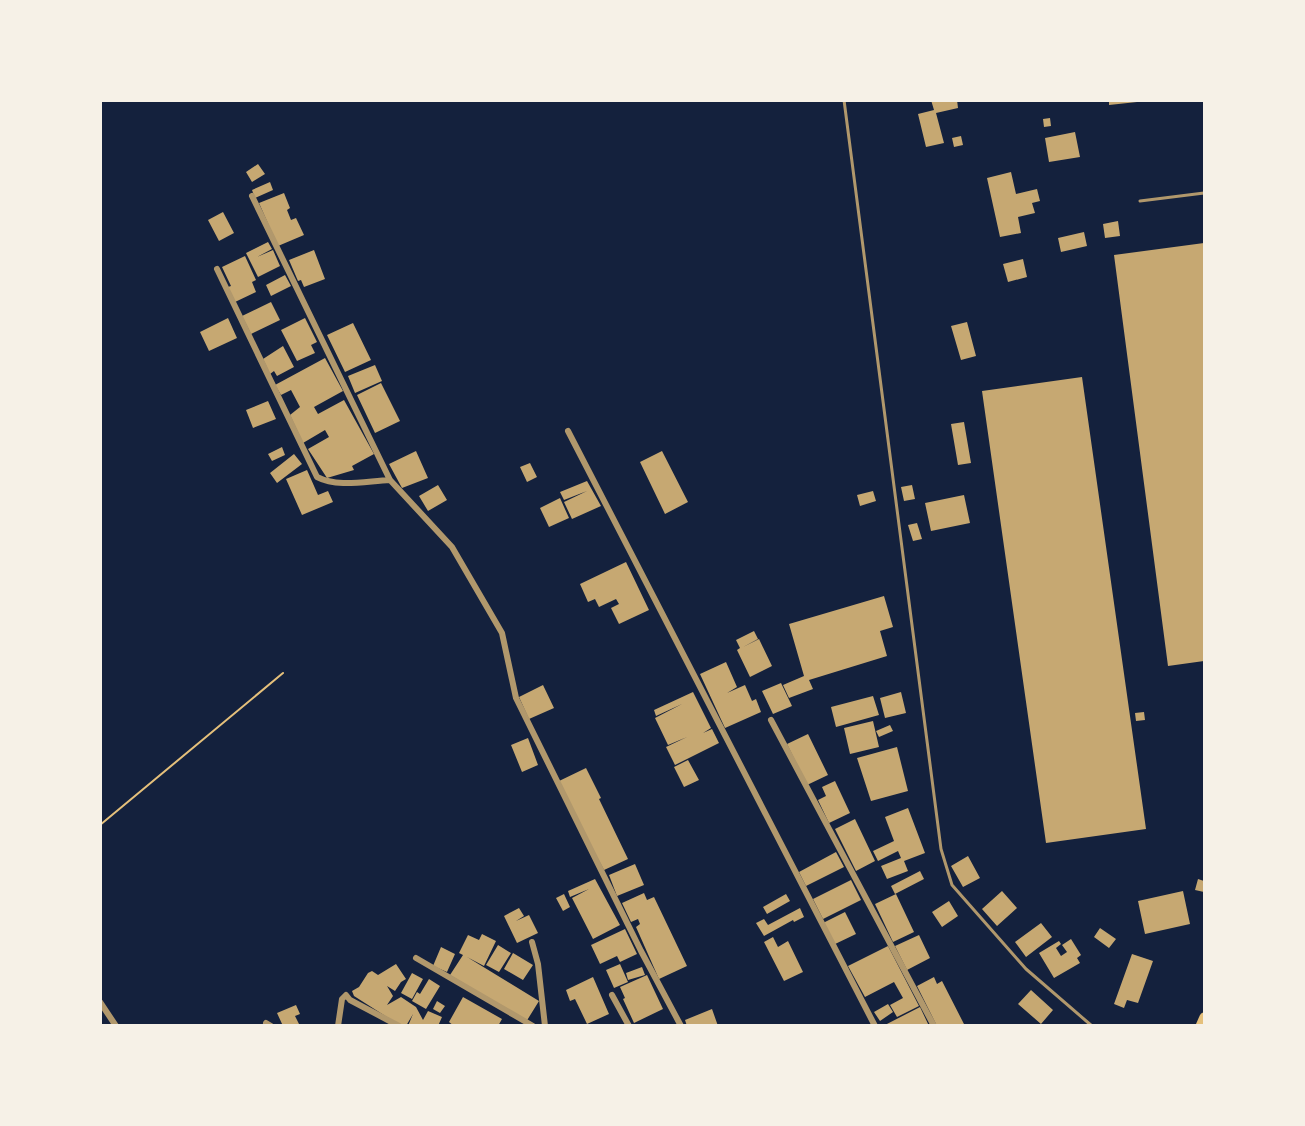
<svg xmlns="http://www.w3.org/2000/svg" width="1305" height="1126" viewBox="0 0 1305 1126" font-family="'Sofia Sans Condensed',sans-serif">
<style>
.building{fill:#c6a872}
.lines{fill:none;stroke-linecap:round;stroke-linejoin:round}
.path{stroke:#e5c07b;stroke-width:2}
.service{stroke:#b1986c;stroke-width:3}
.minor{stroke:#b1986c;stroke-width:6}
.primary{stroke:#e5c07b;stroke-width:9}
</style>
<rect width="100%" height="100%" fill="#14213d"/>
<path class="building" d="M931,100H957L958,108L936,113L944,143L926,147L918,114L934,110Z
M1109,100H1137V102L1109,105Z
M1050,118L1051,126L1044,127L1043,119Z
M1075,132L1080,157L1049,162L1045,138Z
M961,136L963,145L954,147L952,138Z
M258,164L265,174L252,182L246,172Z
M1011,172L1016,194L1037,189L1040,201L1032,203L1035,213L1018,217L1021,233L1000,237L987,178Z
M270,182L273,190L255,198L252,190Z
M284,193L290,208L287,210L291,220L296,218L304,235L278,246L259,203Z
M223,212L234,233L219,241L208,220Z
M1118,221L1120,236L1105,238L1103,224Z
M1084,232L1087,246L1061,252L1058,238Z
M268,242L272,249L257,257L273,250L280,266L258,277L246,253Z
M1204,243V661L1168,666L1114,255Z
M314,250L325,279L304,287L301,280L298,281L289,260Z
M245,256L256,280L252,282L256,292L235,302L228,287L231,286L222,267Z
M1023,259L1027,277L1008,282L1003,264Z
M285,275L291,286L271,296L266,285Z
M271,302L280,320L251,334L242,316Z
M228,318L237,338L209,351L200,332Z
M305,318L317,342L311,345L315,353L297,361L281,330Z
M967,322L976,356L961,360L951,326Z
M353,323L371,360L345,372L327,335Z
M283,346L294,367L277,376L274,371L270,374L263,359Z
M325,358L343,391L314,407L318,414L344,400L374,454L352,466L354,470L327,478L308,449L329,437L325,430L303,443L290,415L300,407L291,390L281,395L275,385Z
M375,365L382,381L355,393L348,376Z
M1082,377L1146,829L1046,843L982,391Z
M381,383L400,421L375,433L357,395Z
M268,401L276,419L253,428L246,410Z
M964,422L971,463L958,465L951,424Z
M282,447L285,455L272,461L268,454Z
M416,451L428,478L402,488L389,464Z
M662,451L688,502L665,514L640,462Z
M294,454L302,464L277,483L270,473Z
M530,463L537,477L527,482L520,467Z
M307,470L318,495L328,491L333,502L302,515L286,479Z
M587,481L601,506L572,519L564,502L587,491L564,500L560,492Z
M438,485L447,500L428,511L419,496Z
M912,485L915,499L904,501L901,487Z
M873,491L876,501L860,506L857,495Z
M964,495L970,523L931,531L925,503Z
M560,498L569,518L549,527L540,508Z
M917,523L922,539L913,541L908,525Z
M626,562L649,610L619,624L611,608L619,604L616,599L599,607L595,599L588,602L580,584Z
M884,596L893,627L880,631L887,656L809,680L813,689L789,698L783,685L804,676L789,624Z
M754,631L758,639L743,647L759,639L772,666L750,677L737,650L740,648L736,640Z
M726,662L737,687L727,693L745,685L752,701L756,699L761,712L725,728L700,674Z
M781,683L792,706L773,714L762,691Z
M543,685L554,708L529,719L519,697Z
M693,692L711,728L703,733L712,729L719,743L675,765L666,747L687,737L668,745L655,718L682,704L656,716L654,710Z
M901,692L906,713L885,718L880,698Z
M873,696L879,715L836,727L831,707Z
M1144,712L1145,720L1136,721L1135,713Z
M873,721L879,747L850,754L844,728Z
M890,725L893,731L879,737L876,731Z
M808,734L828,775L807,785L787,744Z
M528,738L538,765L522,772L511,745Z
M897,747L908,791L871,801L857,758Z
M688,760L699,780L684,787L674,767Z
M586,768L601,798L599,799L628,859L604,870L557,782Z
M835,781L850,813L829,823L818,800L826,796L822,787Z
M908,808L925,853L904,861L908,871L887,879L881,866L901,858L898,851L878,861L873,851L894,841L885,817Z
M855,819L875,861L856,871L835,829Z
M836,852L844,867L806,886L799,872Z
M968,856L980,878L963,887L951,866Z
M635,864L644,885L617,896L609,875Z
M920,871L924,879L895,894L891,886Z
M595,879L620,925L593,939L572,898L589,889L570,897L568,891Z
M1198,879L1204,881V892L1195,890Z
M851,880L861,900L823,919L813,899Z
M1002,891L1017,908L997,926L982,909Z
M1183,891L1190,924L1145,934L1138,901Z
M644,893L647,900L654,897L687,966L659,979L636,927L640,924L638,919L631,922L622,903Z
M564,894L570,907L563,911L556,898Z
M786,894L790,901L767,914L763,907Z
M896,894L914,932L893,942L875,904Z
M949,901L958,916L942,927L932,912Z
M519,908L524,916L516,921L529,915L538,933L517,943L504,916Z
M800,908L804,917L794,922L793,920L764,936L756,923L764,919L768,925Z
M845,912L856,934L833,945L823,923Z
M1041,923L1052,937L1026,957L1015,942Z
M1100,928L1116,939L1109,948L1094,937Z
M625,929L637,954L620,962L617,956L600,964L591,945Z
M482,934L496,941L484,966L467,957L539,1001L526,1022L450,975L463,955L459,953L468,935L479,940Z
M919,935L930,958L907,970L895,946Z
M773,937L778,947L788,941L803,972L784,981L764,942Z
M1071,939L1081,955L1077,958L1080,963L1054,978L1039,953L1059,941L1061,944L1056,948L1061,956L1067,952L1062,945Z
M498,945L511,953L499,972L486,965Z
M888,946L919,1006L897,1017L890,1005L903,998L894,982L865,997L848,966Z
M441,947L455,954L447,972L433,966Z
M513,953L533,965L523,980L504,969Z
M1132,954L1153,961L1138,1003L1127,1000L1124,1008L1114,1004Z
M396,964L406,979L401,982L395,991L387,986L393,996L387,1005L401,997L416,1007L423,1020L428,1011L442,1017L438,1026H408L413,1014L406,1026H401L354,996L352,991L359,987L368,973L372,971L378,975Z
M620,964L628,982L614,988L606,970Z
M642,967L645,975L628,980L626,973Z
M412,973L423,979L412,999L401,993Z
M647,975L663,1009L634,1023L623,999L625,998L620,987Z
M593,977L609,1014L587,1024L575,999L570,1001L566,990Z
M934,977L937,984L942,981L965,1026H937L917,986Z
M429,979L440,986L426,1009L412,1001L417,992L420,994Z
M1031,990L1053,1010L1041,1024L1018,1004Z
M463,997L502,1019L498,1026H454L449,1022Z
M437,1001L445,1006L440,1013L433,1009Z
M888,1004L893,1012L880,1021L874,1012Z
M296,1005L300,1014L295,1016L299,1024L283,1026L277,1013Z
M920,1007L929,1026H883Z
M712,1009L718,1026H687L685,1020Z"/>
<g class="lines">
<path class="path" d="M100,825L283,673"/>
<path class="service" d="M844,100L941,849L952,885L1026,969L1092,1026
M1140,201L1204,193"/>
<path class="minor" d="M252,196L390,480L452,547L502,633L516,698L641,951L681,1026
M217,269L317,477C338,488 366,481 390,480
M568,431L875,1026
M771,720L934,1026
M532,942L538,964L545,1026
M416,958L533,1026
M612,995L629,1026
M100,1002L116,1026
M266,1023L271,1026
M338,1026L342,999L346,995L350,1000L399,1026"/>
<path class="primary" d="M1200,1026L1204,1017"/>
</g>
<rect width="1305" height="1126" fill="none" stroke="#f6f1e7" stroke-width="204"/>
</svg>
